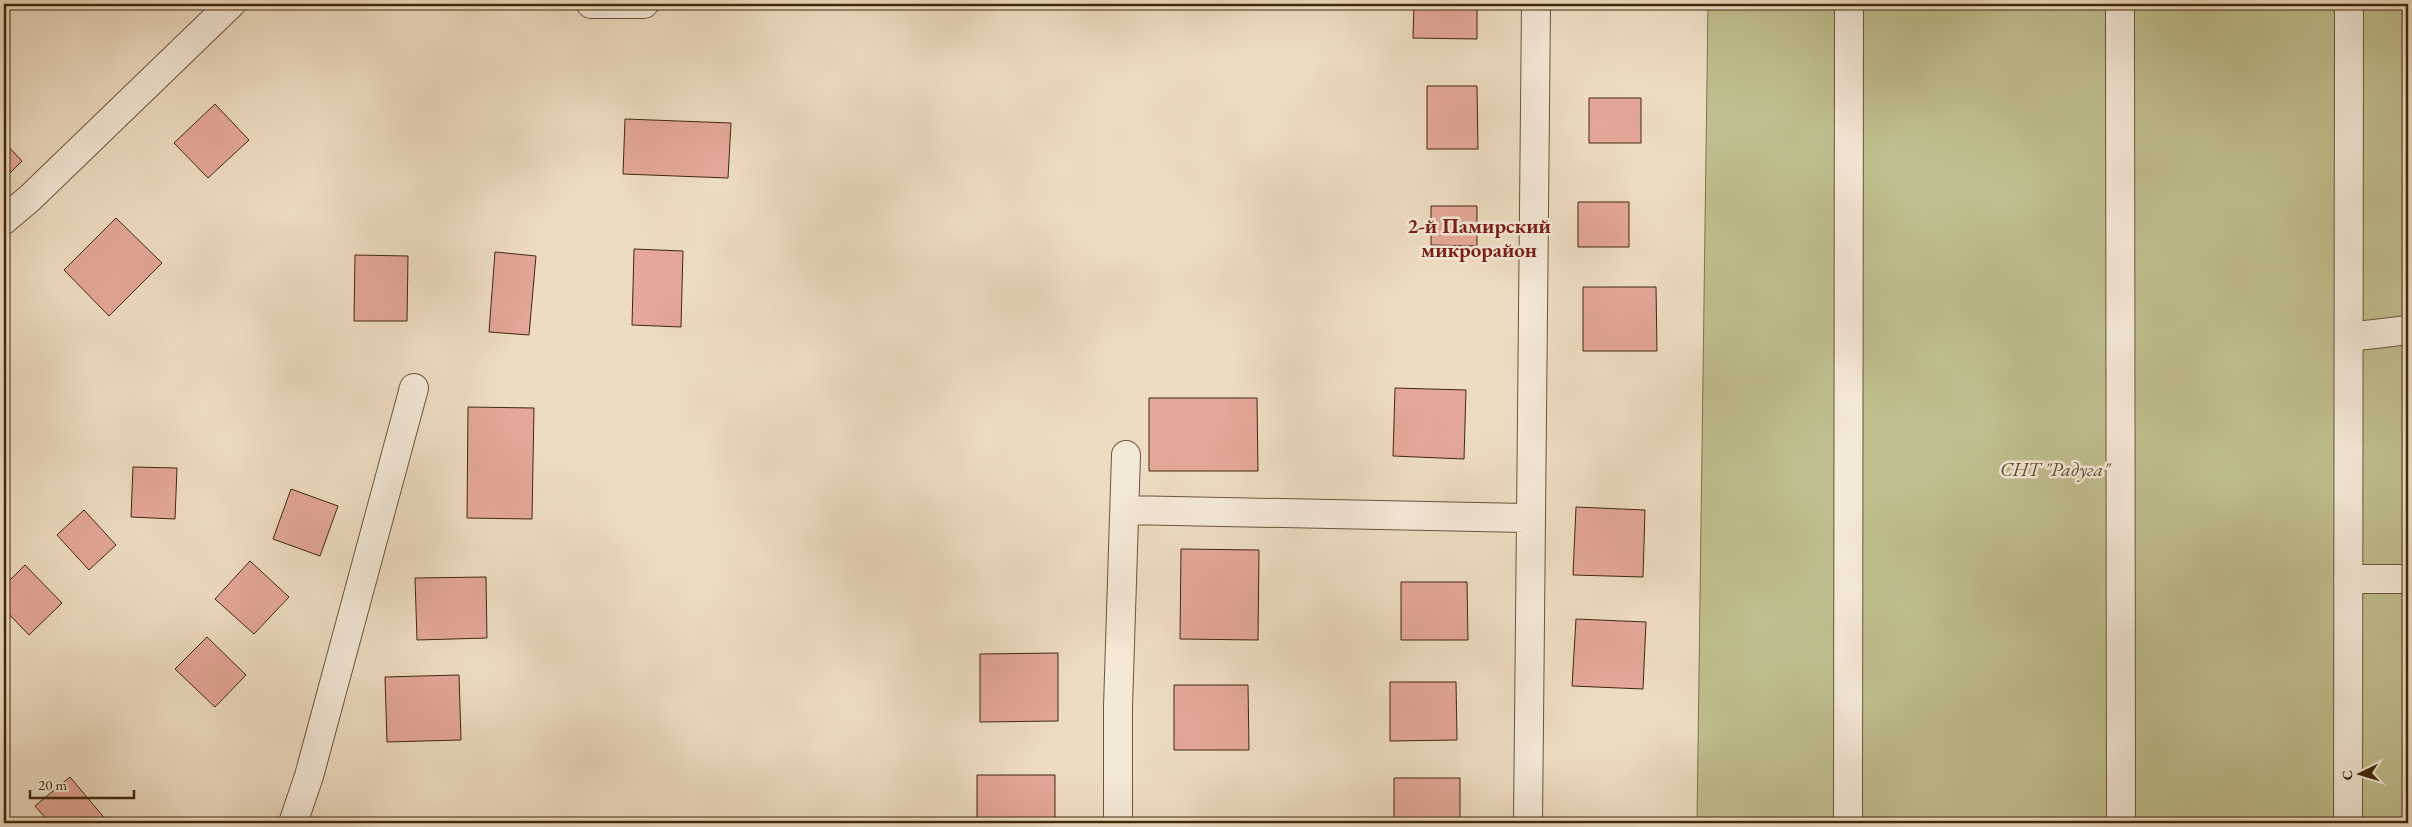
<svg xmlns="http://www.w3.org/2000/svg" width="2412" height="827" viewBox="0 0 2412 827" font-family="'EB Garamond',serif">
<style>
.green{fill:#c0be8e;stroke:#80744c}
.building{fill:#e4a798;stroke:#40290b}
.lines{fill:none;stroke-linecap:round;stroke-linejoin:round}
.minor-casing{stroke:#6c5639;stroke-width:30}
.minor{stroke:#f4e8d7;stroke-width:28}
.labels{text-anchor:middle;stroke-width:5;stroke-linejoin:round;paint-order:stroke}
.park-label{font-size:20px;font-style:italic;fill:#604e2c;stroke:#f4e8d7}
.neighbourhood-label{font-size:21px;font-weight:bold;fill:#7a1f14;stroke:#f4e8d7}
</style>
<rect width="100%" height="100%" fill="#eedcc2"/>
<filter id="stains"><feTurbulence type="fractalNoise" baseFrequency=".004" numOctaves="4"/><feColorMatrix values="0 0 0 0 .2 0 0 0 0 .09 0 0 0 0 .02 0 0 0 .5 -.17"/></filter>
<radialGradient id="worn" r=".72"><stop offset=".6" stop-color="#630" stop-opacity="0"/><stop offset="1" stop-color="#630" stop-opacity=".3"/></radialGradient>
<path class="green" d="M1708,4H2408V823H1697Z"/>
<path class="building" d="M1414,4H1477V39L1413,38Z
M1592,4H1652V5Z
M1427,86H1477L1478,149H1427Z
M1589,98H1641V143H1589Z
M215,104L249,140L208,178L174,143Z
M625,119L731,123L728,178L623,174Z
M4,142L22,161L4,179Z
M1578,202H1629V247H1578Z
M1431,206H1477V246L1431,245Z
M116,218L162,263L109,316L64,270Z
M634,249L683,251L681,327L632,325Z
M495,252L536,256L529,335L489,332Z
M355,255L408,256L407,321H354Z
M1583,287H1656L1657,351H1583Z
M1395,388L1466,390L1464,459L1393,456Z
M1149,398H1257L1258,471H1149Z
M468,407L534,408L532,519L467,518Z
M133,467L177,468L175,519L131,517Z
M291,489L338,506L320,556L273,539Z
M1576,507L1645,510L1643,577L1573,575Z
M84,510L116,545L89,570L57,535Z
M1181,549L1259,550L1258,640L1180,639Z
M250,561L289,597L254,634L215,599Z
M25,565L62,603L29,635L4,609V586Z
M486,577L487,638L417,640L415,578Z
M1401,582H1467L1468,640H1401Z
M1576,619L1646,622L1643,689L1572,686Z
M207,637L246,675L215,707L175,669Z
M1058,653V721L980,722V654Z
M459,675L461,740L387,742L385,677Z
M1390,682H1456L1457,740L1390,741Z
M1174,685H1248L1249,750H1174Z
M977,775H1055V823H977Z
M70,777L107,821L104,823H50L35,806Z
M1394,778H1460V823H1394Z
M1598,821L1660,822V823H1598Z"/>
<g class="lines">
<g class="minor-casing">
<path id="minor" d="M591,4H644
M2120,4L2121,823
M4,220L30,198L231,4
M2349,337L2408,330
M1125,510L1531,518L1528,823
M1531,518L1536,4
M2348,579H2408
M293,823L309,776L414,388
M1118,823V707L1126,455
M1848,823L1849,4
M2348,823L2349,4"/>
</g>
<use href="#minor" class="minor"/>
</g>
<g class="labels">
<g class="park-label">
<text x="2055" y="476">СНТ "Радуга"</text>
</g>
<g class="neighbourhood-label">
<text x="1479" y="233">2-й Памирский<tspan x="1479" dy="24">микрорайон</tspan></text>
</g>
</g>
<rect width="2412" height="827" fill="none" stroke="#eedcc2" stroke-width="20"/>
<rect x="5" y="5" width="2402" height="817" fill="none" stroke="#40290b" stroke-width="2.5"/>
<rect x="10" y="10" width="2392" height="807" fill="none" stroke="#40290b"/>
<g transform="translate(2360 774) rotate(265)" stroke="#f4e8d7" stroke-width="4" paint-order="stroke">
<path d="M0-4L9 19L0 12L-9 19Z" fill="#40290b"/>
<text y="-8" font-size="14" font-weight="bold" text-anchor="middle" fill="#40290b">С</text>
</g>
<path d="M30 790v8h104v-8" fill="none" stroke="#40290b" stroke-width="2.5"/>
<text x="38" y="790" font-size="15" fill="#40290b" stroke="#f4e8d7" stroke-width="4" paint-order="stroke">20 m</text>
<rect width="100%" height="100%" filter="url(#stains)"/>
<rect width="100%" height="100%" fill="url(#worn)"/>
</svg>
